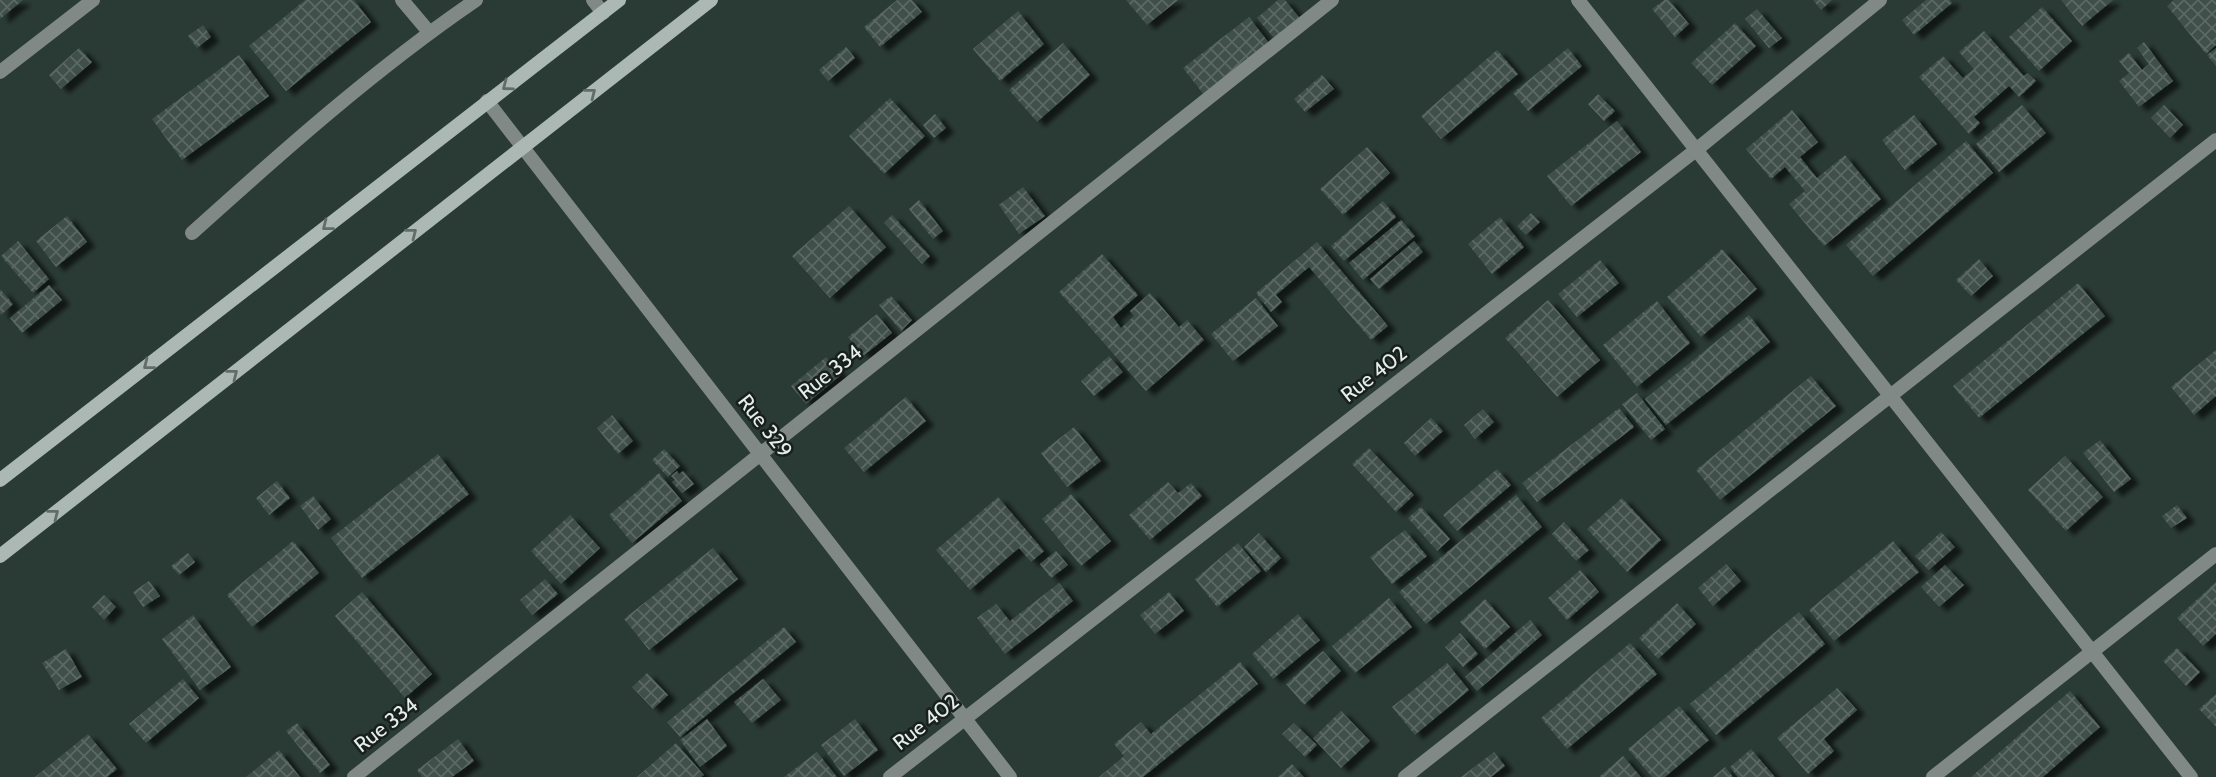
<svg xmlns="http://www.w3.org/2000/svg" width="2216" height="777" viewBox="0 0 2216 777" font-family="Cabin,sans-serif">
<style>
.building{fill:url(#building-cross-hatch);filter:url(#shadow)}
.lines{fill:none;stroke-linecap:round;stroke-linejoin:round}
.street{stroke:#818986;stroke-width:14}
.secondary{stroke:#abb8b3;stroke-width:14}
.oneway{stroke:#626c68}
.labels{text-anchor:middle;stroke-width:5;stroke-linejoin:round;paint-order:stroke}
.street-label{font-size:21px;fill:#e4eeea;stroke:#181f1d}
</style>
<defs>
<pattern id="building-cross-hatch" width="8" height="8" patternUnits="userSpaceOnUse" patternTransform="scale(1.75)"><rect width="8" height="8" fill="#3f4f4a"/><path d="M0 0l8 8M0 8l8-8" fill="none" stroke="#5b6964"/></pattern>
<filter id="shadow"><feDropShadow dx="8" dy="4.5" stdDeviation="2" flood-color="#0009"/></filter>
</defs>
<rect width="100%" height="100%" fill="#2a3a35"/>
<path class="building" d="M0,0H23L0,19Z
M305,0H354L371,22L286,91L249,46Z
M897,0H912L922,12L880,47L864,27Z
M1126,0H1178L1147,25Z
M1278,0H1285L1299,17L1274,38L1257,18Z
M1664,0H1669L1689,24L1675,37L1652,9Z
M1813,0H1832L1821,10Z
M1926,0H1950L1952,3L1914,35L1902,20Z
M2061,0H2113L2082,26Z
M2174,0H2216V45L2206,54L2167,6Z
M2042,7L2072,41L2039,71L2009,37Z
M1757,9L1782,38L1769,48L1745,19Z
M1018,11L1044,44L1000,81L973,49Z
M1249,17L1269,43L1204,95L1183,68Z
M1735,23L1756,46L1712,85L1691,63Z
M203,25L211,37L197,48L188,36Z
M1984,31L2024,76L2028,73L2036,81L2019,97L2009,86L1974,117L1980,123L1969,134L1919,77L1943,56L1963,78L1974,69L1959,52Z
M2144,42L2173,81L2139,107L2119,81L2129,73L2119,61L2129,53L2142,70L2149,64L2137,48Z
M1063,43L1090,75L1037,122L1009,90Z
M846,47L855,58L828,81L819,70Z
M79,48L92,62L61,89L49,75Z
M1568,48L1582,66L1528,111L1513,93Z
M2216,48V66L2207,55Z
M1497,50L1518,74L1441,139L1421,116Z
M239,55L269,96L182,160L152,119Z
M1322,75L1334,89L1305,112L1294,99Z
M1598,94L1615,111L1604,121L1588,104Z
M890,98L925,136L884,174L849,136Z
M2022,105L2046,133L1999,172L1976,144Z
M2164,105L2183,125L2170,138L2151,118Z
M1792,110L1818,142L1800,157L1817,178L1845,155L1881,199L1824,246L1789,204L1805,191L1785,167L1771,179L1746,149Z
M935,114L946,128L934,138L923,125Z
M1914,115L1937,144L1905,170L1882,140Z
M1617,121L1641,152L1571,206L1547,176Z
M1966,141L1993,173L1873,276L1846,245Z
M1367,147L1390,173L1343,215L1320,189Z
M1023,187L1045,216L1019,234L999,205Z
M919,200L943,231L933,239L909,209Z
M1383,201L1396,217L1344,261L1331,246Z
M849,206L886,247L830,298L792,256Z
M1531,213L1540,222L1526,235L1517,226Z
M892,215L930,256L922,264L884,223Z
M67,216L87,242L56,267L36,241Z
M1500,217L1524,247L1492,274L1468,244Z
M1401,220L1415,236L1363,280L1349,263Z
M18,241L49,279L33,293L1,256Z
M1414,241L1423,252L1379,289L1370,279Z
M1317,242L1388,326L1371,340L1309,267L1276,295L1282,302L1271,312L1256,293Z
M1722,249L1757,289L1701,337L1667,297Z
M1102,254L1138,295L1113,317L1121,328L1134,316L1130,311L1150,293L1179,327L1187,320L1204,340L1146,391L1059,292Z
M1979,259L1993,276L1971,296L1956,280Z
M1600,260L1619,283L1577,317L1558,294Z
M2078,283L2105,316L1979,418L1953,386Z
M49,285L62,300L22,333L10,318Z
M0,289L13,304L1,315L0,313Z
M891,296L912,320L901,331L879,305Z
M1256,298L1278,326L1233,361L1211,334Z
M1548,300L1600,360L1557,397L1505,338Z
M1657,301L1690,343L1637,387L1603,345Z
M877,314L892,333L863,356L848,337Z
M1749,315L1770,342L1666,425L1645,399Z
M2216,350V396L2194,415L2171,387Z
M1109,356L1123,372L1094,396L1081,381Z
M826,357L841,375L806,404L791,386Z
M1811,376L1836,406L1720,500L1696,470Z
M1637,393L1665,429L1651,440L1622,404Z
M906,397L926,421L864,472L844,448Z
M1619,408L1634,427L1537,502L1522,483Z
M1483,409L1494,422L1475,439L1464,425Z
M612,415L633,441L618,454L597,428Z
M1431,418L1443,431L1415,456L1404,443Z
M1074,427L1101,461L1067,487L1041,453Z
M2100,440L2131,479L2114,492L2083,453Z
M1369,448L1414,495L1396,512L1352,464Z
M664,449L680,466L668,477L652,460Z
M438,454L469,494L362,578L331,538Z
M2065,456L2103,497L2066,531L2028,490Z
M1497,469L1511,485L1457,531L1443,515Z
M677,471L679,474L683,471L694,484L682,493L672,482L675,480L671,476Z
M659,473L682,501L632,543L609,515Z
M277,481L290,498L269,515L256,498Z
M1168,482L1178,493L1191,483L1202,496L1150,540L1129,515Z
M1071,494L1111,541L1081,566L1042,519Z
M1516,495L1542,527L1426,624L1399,592Z
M313,496L331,519L318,530L300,506Z
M998,497L1044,551L1031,562L1019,548L970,590L936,550Z
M1622,498L1661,540L1627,572L1587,529Z
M2177,505L2187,518L2171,528L2162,516Z
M1421,507L1450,539L1437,551L1408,518Z
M570,515L600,548L561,584L531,551Z
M1564,522L1589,550L1576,561L1552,534Z
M1405,530L1427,556L1392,584L1370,557Z
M1941,532L1955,547L1929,570L1915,556Z
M1259,533L1281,558L1266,572L1244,547Z
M293,541L319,573L252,627L227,595Z
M1893,541L1919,572L1834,641L1809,610Z
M1238,543L1261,571L1217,607L1195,579Z
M713,548L738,579L649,650L624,619Z
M1056,551L1068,565L1051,578L1040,564Z
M188,553L195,562L179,575L171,566Z
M1726,564L1741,581L1713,606L1698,588Z
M1945,565L1964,585L1939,607L1921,587Z
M1580,570L1599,592L1567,620L1548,598Z
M545,579L558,594L532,615L520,600Z
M149,581L160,596L143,607L133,592Z
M2216,582V634L2203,646L2177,618Z
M1059,583L1073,601L1005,654L977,618L996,604L1010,621Z
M362,592L432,674L405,698L335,616Z
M1169,592L1184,611L1155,634L1140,615Z
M104,595L116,607L104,620L92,607Z
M1389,598L1412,627L1355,673L1332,646Z
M1485,599L1510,627L1485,649L1460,622Z
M1677,603L1696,624L1658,659L1639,638Z
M1799,612L1825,644L1716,735L1690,704Z
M1298,614L1320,640L1273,679L1252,654Z
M193,615L231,667L200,690L162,639Z
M1530,620L1542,635L1477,691L1465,677Z
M784,627L796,642L680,737L667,722Z
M1460,633L1478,654L1463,667L1445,647Z
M1630,643L1657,674L1567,749L1541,718Z
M2177,648L2200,672L2186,686L2163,661Z
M66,649L82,677L59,690L42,663Z
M1323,651L1341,671L1304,705L1286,684Z
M1240,662L1258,684L1143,777H1099L1124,756L1114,744L1141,722L1151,734Z
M1447,663L1469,690L1415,735L1392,707Z
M647,673L668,695L653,709L632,687Z
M183,679L199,698L146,743L129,724Z
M763,679L781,700L752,723L734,702Z
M1837,688L1857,710L1824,739L1834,751L1808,774L1777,738Z
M2070,691L2100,727L2043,777H1971Z
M2216,694V727L2199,709Z
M1679,706L1709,740L1665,777H1652L1628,749Z
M1341,711L1370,741L1341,768L1313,738Z
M707,719L727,746L700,767L680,740Z
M855,719L878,750L844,776L821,745Z
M297,723L330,765L320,773L286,731Z
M1294,723L1317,745L1305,757L1282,734Z
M88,734L117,769L107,777H35Z
M458,739L474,761L452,777H422L417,770Z
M676,743L704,775L701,777H637Z
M1751,749L1775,777H1738L1730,767Z
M279,750L300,777H246Z
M817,752L837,777H784Z
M1494,752L1505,766L1491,777H1461Z
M1623,756L1641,777H1599Z
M1292,764L1304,777H1278Z
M1725,767L1733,777H1713Z"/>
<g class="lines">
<path class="street" d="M402,0L429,32
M593,0L603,13
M1578,0L2191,777
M0,72L93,0
M487,101L1010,777
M192,233C283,151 375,69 476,0
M354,777L1332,0
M890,777L1696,150L1880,0
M1405,777L2216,140
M1933,777L2216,554"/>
<path class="secondary" d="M0,480L619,0
M0,556L711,0"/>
</g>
<defs><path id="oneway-chevron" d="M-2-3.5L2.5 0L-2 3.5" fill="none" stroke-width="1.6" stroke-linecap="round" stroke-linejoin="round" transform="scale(1.75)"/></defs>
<g class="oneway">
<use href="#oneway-chevron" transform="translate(507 86) rotate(143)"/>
<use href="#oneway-chevron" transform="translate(591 93) rotate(-38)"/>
<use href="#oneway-chevron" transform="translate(327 226) rotate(142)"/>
<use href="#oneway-chevron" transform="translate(412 233) rotate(-38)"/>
<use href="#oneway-chevron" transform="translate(148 365) rotate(142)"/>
<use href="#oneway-chevron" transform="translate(233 374) rotate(-38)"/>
<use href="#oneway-chevron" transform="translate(54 514) rotate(-38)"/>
</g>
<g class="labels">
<g class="street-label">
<text transform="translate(830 372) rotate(-38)" y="7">Rue 334</text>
<text transform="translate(1374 374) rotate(-38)" y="7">Rue 402</text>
<text transform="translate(765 426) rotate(52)" y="7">Rue 329</text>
<text transform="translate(926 722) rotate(-38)" y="7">Rue 402</text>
<text transform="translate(386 725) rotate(-38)" y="7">Rue 334</text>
</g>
</g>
</svg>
